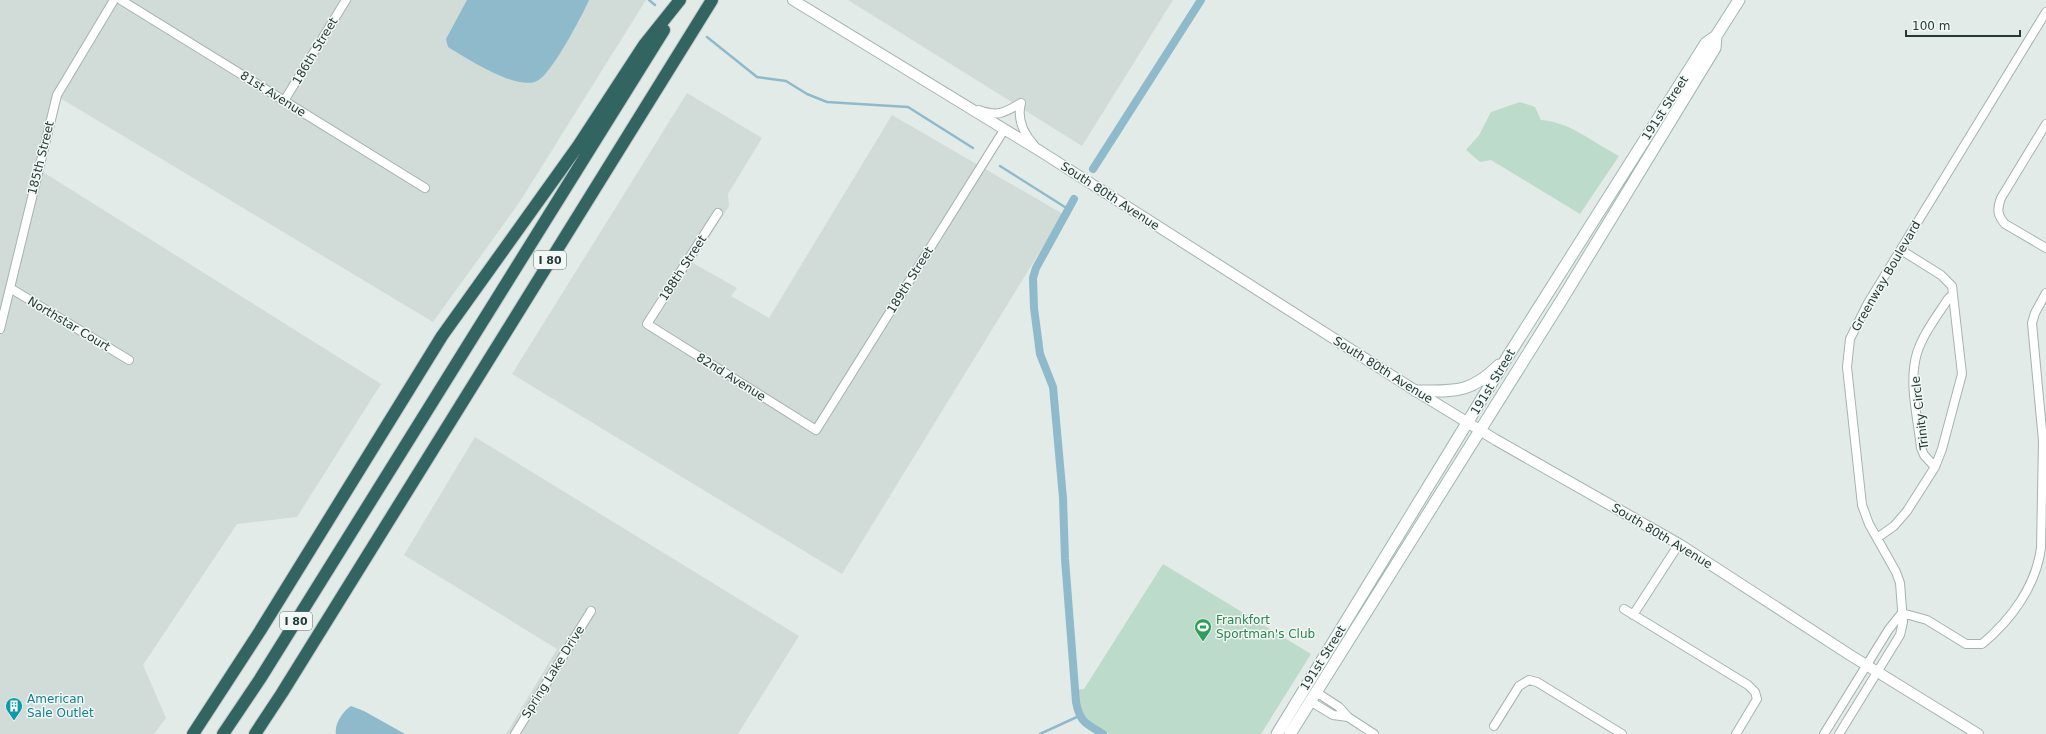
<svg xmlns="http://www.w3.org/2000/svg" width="2046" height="734" viewBox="0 0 2046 734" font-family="'DejaVu Sans',sans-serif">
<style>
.built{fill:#d1dbd8}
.green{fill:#bddbca}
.water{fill:#8fbacc}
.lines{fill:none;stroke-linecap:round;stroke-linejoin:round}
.stream{stroke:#8fbacc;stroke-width:2.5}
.canal{stroke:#8fbacc;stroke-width:8}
.minor-casing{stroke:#a6b3b0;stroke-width:10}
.tertiary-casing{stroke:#a6b3b0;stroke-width:12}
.secondary-casing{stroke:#a2b6b2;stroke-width:13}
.motorway-casing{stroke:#c2c8c7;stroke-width:14}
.minor{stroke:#fff;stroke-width:8}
.tertiary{stroke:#fff;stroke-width:10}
.secondary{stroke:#fff;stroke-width:11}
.motorway{stroke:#326562;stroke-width:12}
.labels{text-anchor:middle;stroke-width:3;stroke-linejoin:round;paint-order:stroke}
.shield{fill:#f3f8f6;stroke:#627471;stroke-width:1}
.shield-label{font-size:11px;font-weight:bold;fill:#243b38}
.street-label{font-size:12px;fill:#243b38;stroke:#f3f8f6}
.leisure-label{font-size:12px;fill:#27864d;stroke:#f3f8f6;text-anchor:start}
.culture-label{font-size:12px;fill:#0d838f;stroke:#f3f8f6;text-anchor:start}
</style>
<rect width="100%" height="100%" fill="#e3ebe9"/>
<path class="built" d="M0,0H112L54,93L35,167L381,384L297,517L237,524L143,665L166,718L154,734H0Z
M117,0H646L519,203L433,322L60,98Z
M848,0H1173L1082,146Z
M687,93L762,138L728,194L729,206L693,263L737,288L731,296L769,318L892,115L1063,214L842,574L512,374Z
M475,437L799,636L738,734H506L557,649L404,555Z"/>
<path class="green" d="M1520,102L1535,107L1541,120C1570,122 1594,143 1619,156L1580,214L1491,160L1480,162L1466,150L1479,135L1491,112Z
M1163,564L1311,654L1261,734H1109L1084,718L1074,705L1073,690L1084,689Z"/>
<path class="water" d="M467,0H589C582,16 551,75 537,81C517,91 466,58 448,47L446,39Z
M351,706L364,711L405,734H336C334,724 343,711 351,706Z"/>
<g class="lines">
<path class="stream" d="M649,0L655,5
M707,37L757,77L786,81L807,94L827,102L908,107L973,148
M1000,166L1068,209
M1040,734L1079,716"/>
<path class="canal" d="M1093,169L1201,0
M1074,199L1036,268L1033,278L1034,308L1040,354L1053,387L1063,498L1065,559L1076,702C1080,723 1086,723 1103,734"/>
<g class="minor-casing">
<path id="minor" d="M121,0L425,188
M284,101L346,0
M1021,103C1017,118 1023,133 1034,145
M979,110C998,117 1004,113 1021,103
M2046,124L2001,198C1997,209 1997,215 2005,224L2046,248
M718,213L647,324L816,430L1004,130
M10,288L129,360
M0,329L57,95L114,0
M1935,467L1924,455L1921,448C1918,418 1908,383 1917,353C1923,334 1937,316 1948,299L1953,294
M1877,538L1894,526L1907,511L1935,467L1942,449L1962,374L1952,286L1941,275L1901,250
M1624,609L1748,685L1755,692L1757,699L1736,734
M1902,613L1927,620L1966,644H1982C2011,620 2036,586 2041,548L2043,441L2032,323L2035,313L2046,293
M1633,615L1679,544
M1310,701L1333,715L1348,717L1339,707L1316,692
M1348,717L1374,734
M1494,726L1519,686L1529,680L1537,682L1622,734
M515,734L591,611
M1824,734L1889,629L1902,613
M1839,734L1900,635L1903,622L1900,583L1896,572L1869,524L1862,505L1847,367L1850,339L1868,303L2046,12"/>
</g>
<g class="tertiary-casing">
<path id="tertiary" d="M793,0L1040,151L1416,391L1496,440L1679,544L1850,655L1978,734"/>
</g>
<g class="secondary-casing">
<path id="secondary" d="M1416,391C1454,391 1470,394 1499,365
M1277,734L1508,356L1706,43L1716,36L1739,0
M1290,734L1561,301L1715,48L1716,36"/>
</g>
<g class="motorway-casing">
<path id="motorway" d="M193,734L260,631L442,336L578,146L644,45L680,0
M223,734L260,679L664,30
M255,734L282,693L712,0"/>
</g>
<use href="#minor" class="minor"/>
<use href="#tertiary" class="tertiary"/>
<use href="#secondary" class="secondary"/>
<use href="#motorway" class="motorway"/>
</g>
<defs>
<g id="stadium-pin" transform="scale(0.9)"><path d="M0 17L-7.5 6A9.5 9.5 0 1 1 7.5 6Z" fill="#2e9e5b" stroke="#f3f8f6"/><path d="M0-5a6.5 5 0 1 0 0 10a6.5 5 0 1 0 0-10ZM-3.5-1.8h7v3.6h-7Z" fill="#fff"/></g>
<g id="building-pin" transform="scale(0.9)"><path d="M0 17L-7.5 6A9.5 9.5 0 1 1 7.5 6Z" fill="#0f9aa8" stroke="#f3f8f6"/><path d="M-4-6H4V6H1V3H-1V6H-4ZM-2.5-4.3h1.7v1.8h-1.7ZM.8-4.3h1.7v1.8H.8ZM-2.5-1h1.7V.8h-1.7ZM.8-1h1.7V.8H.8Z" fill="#fff"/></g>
</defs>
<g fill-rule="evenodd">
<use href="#stadium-pin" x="1203" y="627"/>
<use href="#building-pin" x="14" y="706"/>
</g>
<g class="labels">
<g class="shield">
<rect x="534" y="251" width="32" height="18" rx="3"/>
<rect x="280" y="612" width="32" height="18" rx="3"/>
</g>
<g class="shield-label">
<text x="550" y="264">I 80</text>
<text x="296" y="625">I 80</text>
</g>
<g class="street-label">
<text transform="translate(315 51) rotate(-59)" y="4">186th Street</text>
<text transform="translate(273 94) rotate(32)" y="4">81st Avenue</text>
<text transform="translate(1665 108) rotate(-57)" y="4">191st Street</text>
<text transform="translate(41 158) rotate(-76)" y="4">185th Street</text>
<text transform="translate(1110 196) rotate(33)" y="4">South 80th Avenue</text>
<text transform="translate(683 268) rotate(-57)" y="4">188th Street</text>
<text transform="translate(1886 276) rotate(-60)" y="4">Greenway Boulevard</text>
<text transform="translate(910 280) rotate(-58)" y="4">189th Street</text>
<text transform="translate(69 324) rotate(31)" y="4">Northstar Court</text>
<text transform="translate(1383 370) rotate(32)" y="4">South 80th Avenue</text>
<text transform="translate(731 377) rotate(32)" y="4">82nd Avenue</text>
<text transform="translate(1493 382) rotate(-59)" y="4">191st Street</text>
<text transform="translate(1920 413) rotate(-97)" y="4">Trinity Circle</text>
<text transform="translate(1662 536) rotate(31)" y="4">South 80th Avenue</text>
<text transform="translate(1323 658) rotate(-58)" y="4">191st Street</text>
<text transform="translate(553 672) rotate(-58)" y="4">Spring Lake Drive</text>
</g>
<g class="leisure-label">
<text x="1216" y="624">Frankfort<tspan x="1216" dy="14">Sportman's Club</tspan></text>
</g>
<g class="culture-label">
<text x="27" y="703">American<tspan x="27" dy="14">Sale Outlet</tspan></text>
</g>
</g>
<path d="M1906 30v6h114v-6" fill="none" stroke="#243b38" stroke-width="2"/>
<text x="1912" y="30" font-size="12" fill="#243b38" stroke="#f3f8f6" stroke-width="3" paint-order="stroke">100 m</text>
</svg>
